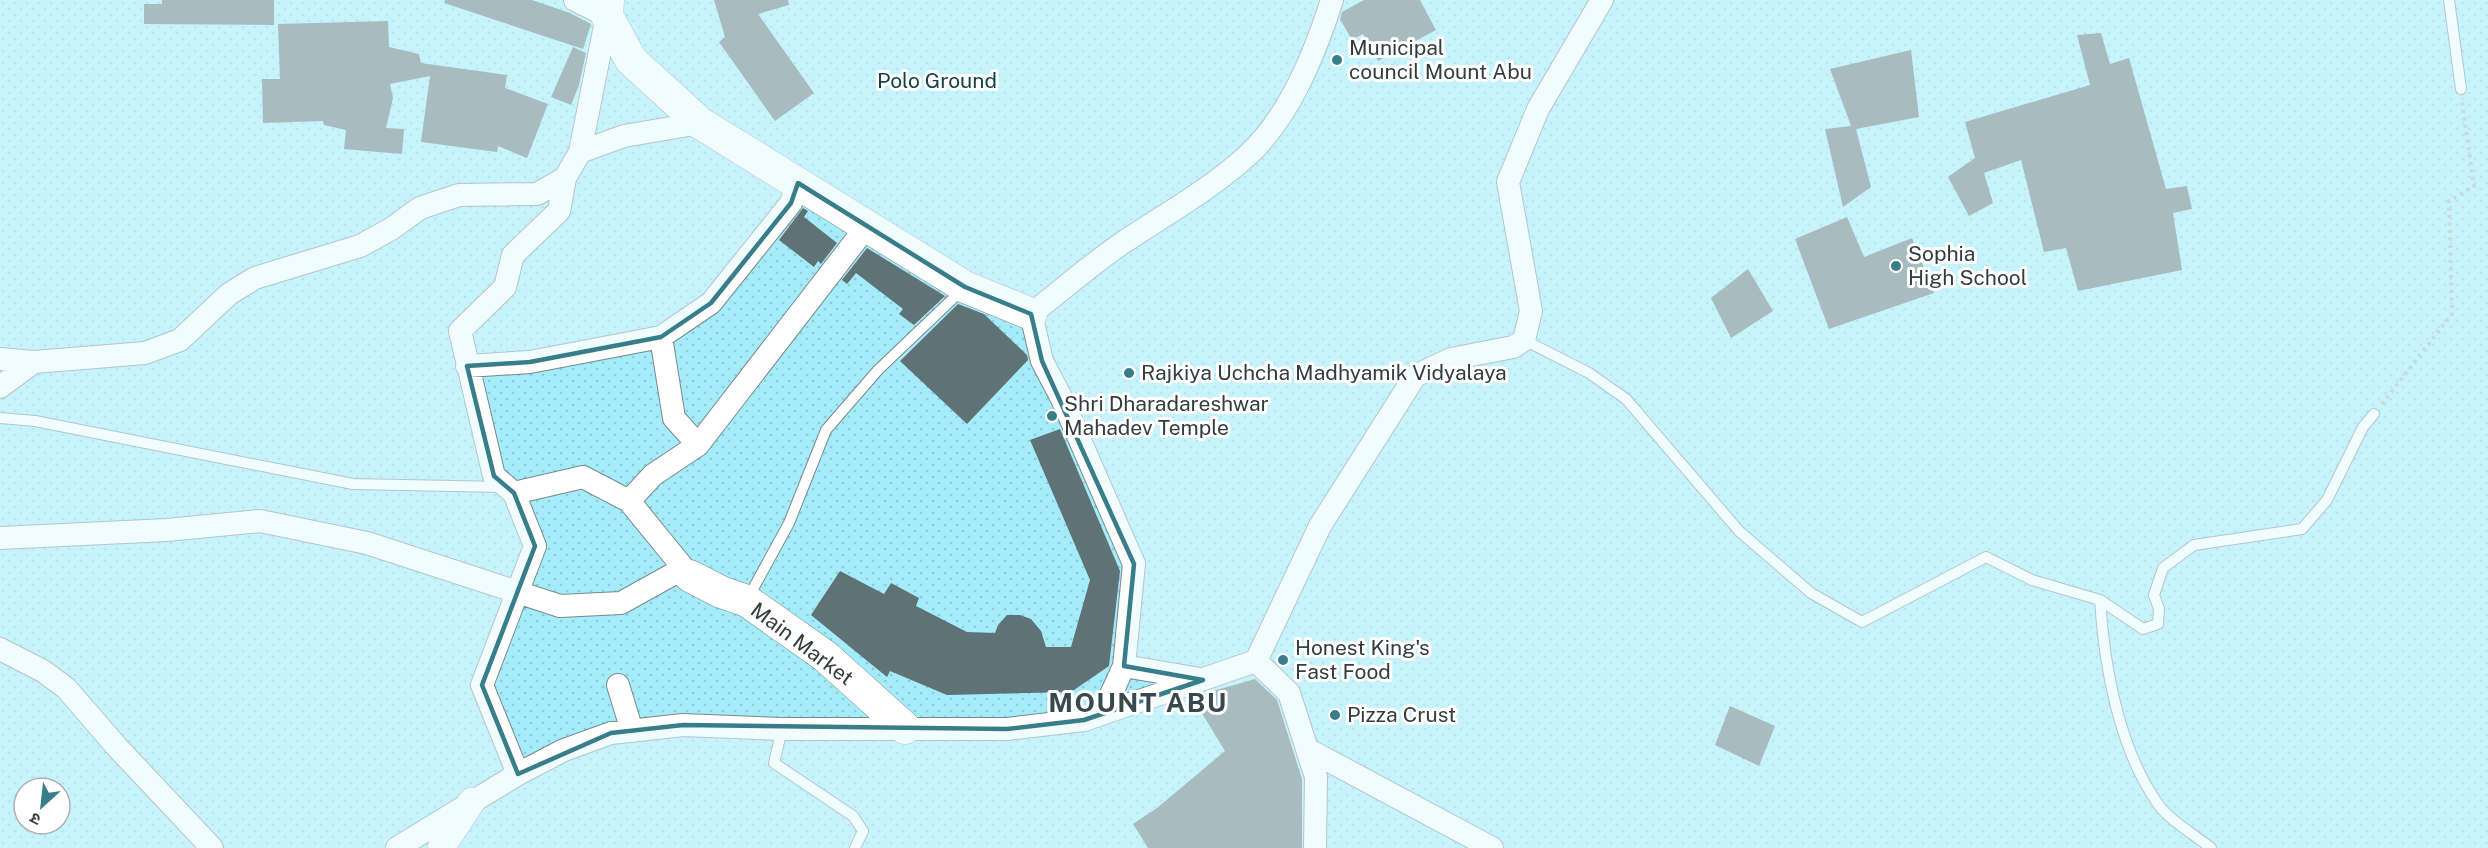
<svg xmlns="http://www.w3.org/2000/svg" width="2488" height="848" viewBox="0 0 2488 848" font-family="'Public Sans','Noto Sans Devanagari',sans-serif">
<style>
.grass{fill:url(#grass-dots);fill-rule:evenodd}
.building{fill:#5f7275}
.lines{fill:none;stroke-linecap:round;stroke-linejoin:round}
.service-casing{stroke:#778a8e;stroke-width:12}
.minor-casing{stroke:#778a8e;stroke-width:24}
.tertiary-casing{stroke:#778a8e;stroke-width:28}
.secondary-casing{stroke:#778a8e;stroke-width:33}
.path{stroke:#a5b5b8;stroke-width:4;stroke-dasharray:3 4.5;stroke-linecap:butt}
.service{stroke:#fff;stroke-width:10}
.minor{stroke:#fff;stroke-width:22}
.tertiary{stroke:#fff;stroke-width:27}
.secondary{stroke:#fff;stroke-width:32}
.marked{fill:none;stroke:#387e8a;stroke-width:4.5;stroke-linejoin:round}
.poi-dot{fill:#387e8a;stroke:#fff;stroke-width:2}
.labels{text-anchor:middle;stroke-width:6;stroke-linejoin:round;paint-order:stroke}
.poi-label{font-size:21px;fill:#343c3d;stroke:#fff;text-anchor:start}
.park-label{font-size:21px;fill:#14434a;stroke:#fff}
.street-label{font-size:21px;fill:#343c3d;stroke:#fff}
.district-label{font-size:27px;font-weight:bold;letter-spacing:1.5px;fill:#38494d;stroke:#fff}
</style>
<defs>
<pattern id="grass-dots" width="8" height="8" patternUnits="userSpaceOnUse" patternTransform="scale(1.5)"><rect width="8" height="8" fill="#a4ecfa"/><path d="M2 2h.1M6 6h.1" fill="none" stroke="#8ecbd7" stroke-width="1.8" stroke-linecap="round"/></pattern>
</defs>
<rect width="100%" height="100%" fill="#e4f9fd"/>
<path class="grass" d="M0,0H2488V848H0ZM24,788H60V824H24Z"/>
<path class="building" d="M162,0H274V25L144,24V4H162Z
M445,0H532L570,13L591,24L583,49L444,3Z
M714,0H788L789,5L758,14L814,93L775,121L719,42L725,37Z
M1364,0H1420L1436,30L1378,61L1363,34L1352,40L1340,19L1342,12Z
M388,21L389,47L419,54L421,63L507,75L505,88L548,104L527,158L498,146L497,152L421,142L430,76L390,84L393,98L386,128L404,129L402,154L344,149L346,130L324,125L323,121L263,123L262,79H280L278,24Z
M2101,33L2110,64L2129,58L2166,189L2187,186L2192,209L2173,213L2182,270L2078,291L2066,248L2044,252L2021,160L1984,173L1993,203L1969,216L1948,177L1975,158L1965,122L2090,85L2077,35Z
M573,47L586,53L579,85L571,105L551,97Z
M1911,50L1919,117L1856,129L1871,187L1843,207L1825,129L1851,126L1830,69Z
M803,208L808,211L804,217L837,243L821,264L818,261L814,267L779,240Z
M1847,217L1864,257L1912,238L1934,293L1829,329L1795,239Z
M867,248L945,296L914,325L899,314L903,309L856,273L847,284L842,280Z
M1748,269L1773,311L1731,338L1711,298Z
M958,304L984,314L1027,355L1028,360L967,424L900,361Z
M1060,429L1120,571L1109,666L1071,692L947,695L890,671L887,677L811,615L840,571L884,594L891,583L919,598L916,606L967,632L995,633L998,625L1007,615H1020L1031,619L1041,631L1046,647H1071L1090,580L1030,440Z
M1255,679L1277,700L1302,779V848H1148L1133,824L1157,808L1225,751L1192,697Z
M1730,706L1775,726L1759,766L1715,745Z"/>
<g class="lines">
<g class="service-casing">
<path id="service" d="M2449,0L2461,89
M1524,340L1589,373L1626,399L1739,531L1811,593L1862,622L1986,557L2032,580L2100,600L2143,629L2158,624L2159,609L2154,595L2163,568L2194,545L2302,529L2327,500L2363,427L2374,414
M0,418L35,421L353,484L503,487
M747,600L789,523L826,430L878,370L962,290
M2100,600C2104,666 2119,749 2158,804C2170,821 2195,835 2211,848
M782,729L774,763L853,816L863,831L855,848"/>
</g>
<g class="minor-casing">
<path id="minor" d="M580,152L624,136L700,123
M661,337L674,418L698,445
M0,359L34,362L145,353L180,340L229,294L255,278L360,246L391,229L420,208L459,195L537,194L565,178L580,152L607,16L575,0
M467,366L530,362L661,337L711,303L791,203L798,183
M0,387L34,362
M514,493L583,477L629,501L690,576
M629,501L653,475L698,445L867,226
M0,538L167,530L260,521L367,543L560,606L621,603L675,573L690,576
M0,649L43,671L66,688L117,747L212,848
M1256,661L1289,693L1316,777L1315,848
M1124,666L1200,679
M618,685L632,731
M1103,712L1124,666L1134,564L1062,399L1042,361L1031,314C1061,291 1090,265 1121,244C1164,215 1210,190 1248,155C1290,116 1315,53 1332,0
M1307,749L1492,848
M518,774L482,685L535,546L514,493L494,476L460,331L505,287L513,255L559,211L565,178
M397,848L518,774L564,750L611,733L683,725L782,729H1007L1084,720L1256,661L1320,526L1415,376L1451,359L1513,347L1524,340L1531,311L1508,182L1538,109L1602,0"/>
</g>
<g class="tertiary-casing">
<path id="tertiary" d="M441,848L472,801"/>
</g>
<g class="secondary-casing">
<path id="secondary" d="M608,0L607,16L631,60L700,123L965,287L1031,314
M690,576L721,592L747,601L825,656L905,728"/>
</g>
<path class="path" d="M2382,404L2452,314L2449,201L2474,186L2462,102"/>
<use href="#service" class="service"/>
<use href="#minor" class="minor"/>
<use href="#tertiary" class="tertiary"/>
<use href="#secondary" class="secondary"/>
</g>
<path d="M0 0H2488V848H0ZM798,183L965,287L1031,314L1042,361L1134,564L1124,666L1203,680L1084,720L1007,729L683,725L611,733L518,774L482,685L535,546L514,493L494,476L467,366L530,362L661,337L711,303L791,203Z" fill="#e4f9fd" fill-opacity=".55" fill-rule="evenodd"/>
<path class="marked" d="M798,183L965,287L1031,314L1042,361L1134,564L1124,666L1203,680L1084,720L1007,729L683,725L611,733L518,774L482,685L535,546L514,493L494,476L467,366L530,362L661,337L711,303L791,203Z"/>
<g class="poi-dot">
<circle cx="1337" cy="60" r="6"/>
<circle cx="1896" cy="266" r="6"/>
<circle cx="1129" cy="373" r="6"/>
<circle cx="1052" cy="416" r="6"/>
<circle cx="1283" cy="660" r="6"/>
<circle cx="1335" cy="715" r="6"/>
</g>
<g class="labels">
<g class="poi-label">
<text x="1349" y="55">Municipal<tspan x="1349" dy="24">council Mount Abu</tspan></text>
<text x="1908" y="261">Sophia<tspan x="1908" dy="24">High School</tspan></text>
<text x="1141" y="380">Rajkiya Uchcha Madhyamik Vidyalaya</text>
<text x="1064" y="411">Shri Dharadareshwar<tspan x="1064" dy="24">Mahadev Temple</tspan></text>
<text x="1295" y="655">Honest King's<tspan x="1295" dy="24">Fast Food</tspan></text>
<text x="1347" y="722">Pizza Crust</text>
</g>
<g class="park-label">
<text x="937" y="88">Polo Ground</text>
</g>
<g class="street-label">
<text transform="translate(802 644) rotate(37)" y="7">Main Market</text>
</g>
<g class="district-label">
<text x="1138" y="712">MOUNT ABU</text>
</g>
</g>
<g transform="translate(42 806) rotate(207)"><circle r="28" fill="#ffffff" stroke="#aeb1b1" stroke-width="1.5"/>
<path d="M0-4.5L10 22L0 15L-10 22Z" fill="#387e8a"/>
<text y="-9" font-size="16" font-weight="bold" text-anchor="middle" fill="#343c3d">उ</text>
</g>
</svg>
